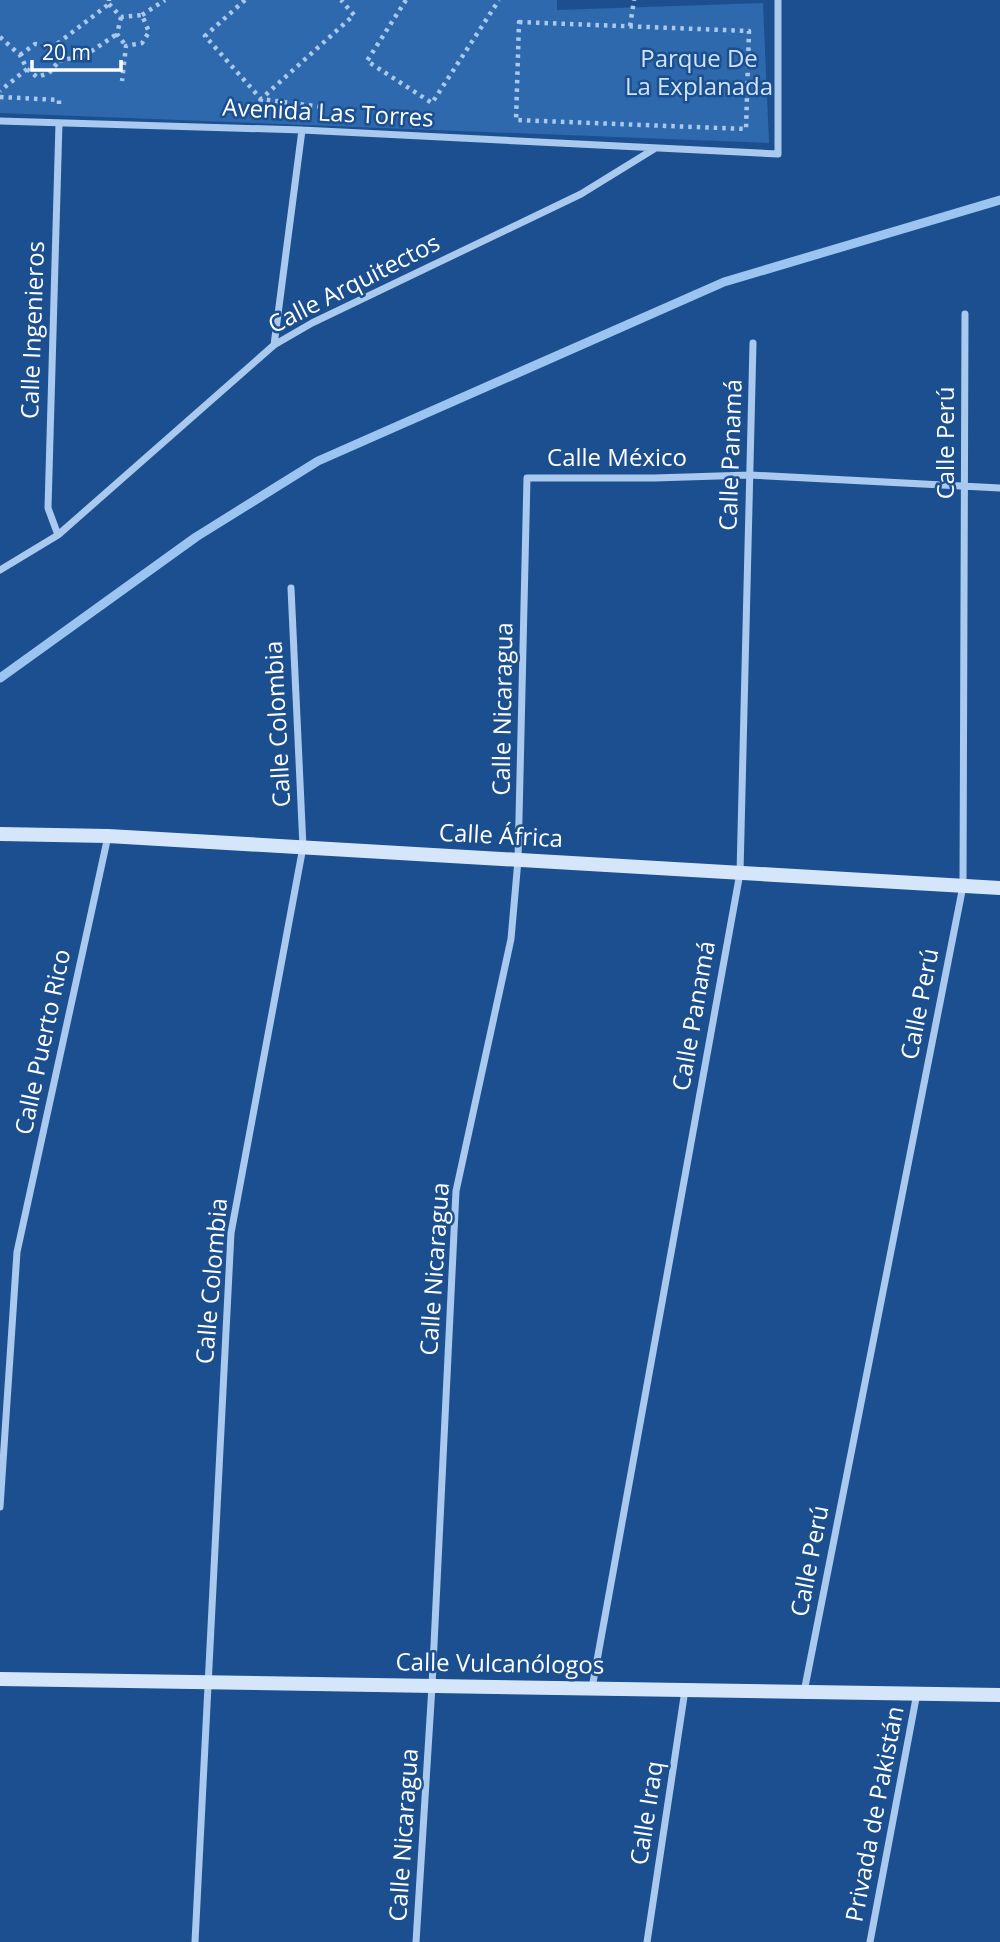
<svg xmlns="http://www.w3.org/2000/svg" width="1000" height="1942" viewBox="0 0 1000 1942" font-family="'Open Sans',sans-serif">
<style>
.green{fill:#2e69ad}
.lines{fill:none;stroke-linecap:round;stroke-linejoin:round}
.stream{stroke:#9cc4f0;stroke-width:9}
.path{stroke:#a9c9ee;stroke-width:4.5;stroke-dasharray:3.5 5;stroke-linecap:butt}
.street{stroke:#a9c9ee;stroke-width:7}
.secondary{stroke:#d6e6fa;stroke-width:14}
.labels{text-anchor:middle;stroke-width:5;stroke-linejoin:round;paint-order:stroke}
.park-label{font-size:24px;fill:#cfe3fa;stroke:#1b4f8f}
.street-label{font-size:24px;fill:#fff;stroke:#1b4f8f}
</style>
<rect width="100%" height="100%" fill="#1b4f8f"/>
<path class="green" d="M0,0H557V10L763,3L769,143L0,113Z"/>
<g class="lines">
<path class="stream" d="M0,678L196,537L318,461L724,282L1000,200"/>
<path class="path" d="M245,0L205,36L261,99L354,15L341,0
M406,0L367,61L432,103L499,0
M109,4L121,17L142,15L149,32L142,43L126,46L122,81
M142,15L165,0
M121,17L117,34L126,46
M519,22L749,31L746,129L516,120Z
M630,26L634,0
M0,37L20,55L27,69L0,91
M20,55L35,44L53,47L109,4V0
M59,61L86,55L117,34
M27,69L37,77L49,73L59,61L53,47
M0,97L59,100V106
M259,110L261,99L322,107L321,113"/>
<path class="street" d="M0,121L302,130L778,154V0
M274,345L302,130
M58,535L48,508L59,123
M0,570L58,535L274,345L312,323L581,194L654,149
M0,1507L17,1252L108,836
M592,1688L740,873L753,343
M804,1692L963,886L965,314
M195,1942L231,1233L303,847L291,588
M416,1942L432,1686L456,1191L511,939L518,860L527,478H654L750,475L1000,488
M647,1942L685,1690
M870,1942L917,1693"/>
<path class="secondary" d="M0,834L108,836L1000,888
M0,1679L1000,1695"/>
</g>
<g class="labels">
<g class="park-label">
<text x="699" y="67">Parque De<tspan x="699" dy="28">La Explanada</tspan></text>
</g>
<g class="street-label">
<text transform="translate(328 113) rotate(3)" y="8">Avenida Las Torres</text>
<text transform="translate(354 284) rotate(-27)" y="8">Calle Arquitectos</text>
<text transform="translate(33 330) rotate(-88)" y="8">Calle Ingenieros</text>
<text transform="translate(946 443) rotate(-90)" y="8">Calle Perú</text>
<text transform="translate(731 455) rotate(-88)" y="8">Calle Panamá</text>
<text x="617" y="466">Calle México</text>
<text transform="translate(503 709) rotate(-89)" y="8">Calle Nicaragua</text>
<text transform="translate(278 724) rotate(-93)" y="8">Calle Colombia</text>
<text transform="translate(501 836) rotate(3)" y="8">Calle África</text>
<text transform="translate(920 1004) rotate(-79)" y="8">Calle Perú</text>
<text transform="translate(694 1016) rotate(-80)" y="8">Calle Panamá</text>
<text transform="translate(43 1042) rotate(-78)" y="8">Calle Puerto Rico</text>
<text transform="translate(435 1269) rotate(-86)" y="8">Calle Nicaragua</text>
<text transform="translate(212 1281) rotate(-85)" y="8">Calle Colombia</text>
<text transform="translate(810 1561) rotate(-79)" y="8">Calle Perú</text>
<text transform="translate(500 1664) rotate(1)" y="8">Calle Vulcanólogos</text>
<text transform="translate(647 1813) rotate(-81)" y="8">Calle Iraq</text>
<text transform="translate(875 1814) rotate(-79)" y="8">Privada de Pakistán</text>
<text transform="translate(404 1835) rotate(-86)" y="8">Calle Nicaragua</text>
</g>
</g>
<path d="M32 60v10h89v-10" fill="none" stroke="#ffffff" stroke-width="3.5"/>
<text x="42" y="60" font-size="21" fill="#ffffff" stroke="#1b4f8f" stroke-width="5" paint-order="stroke">20 m</text>
</svg>
